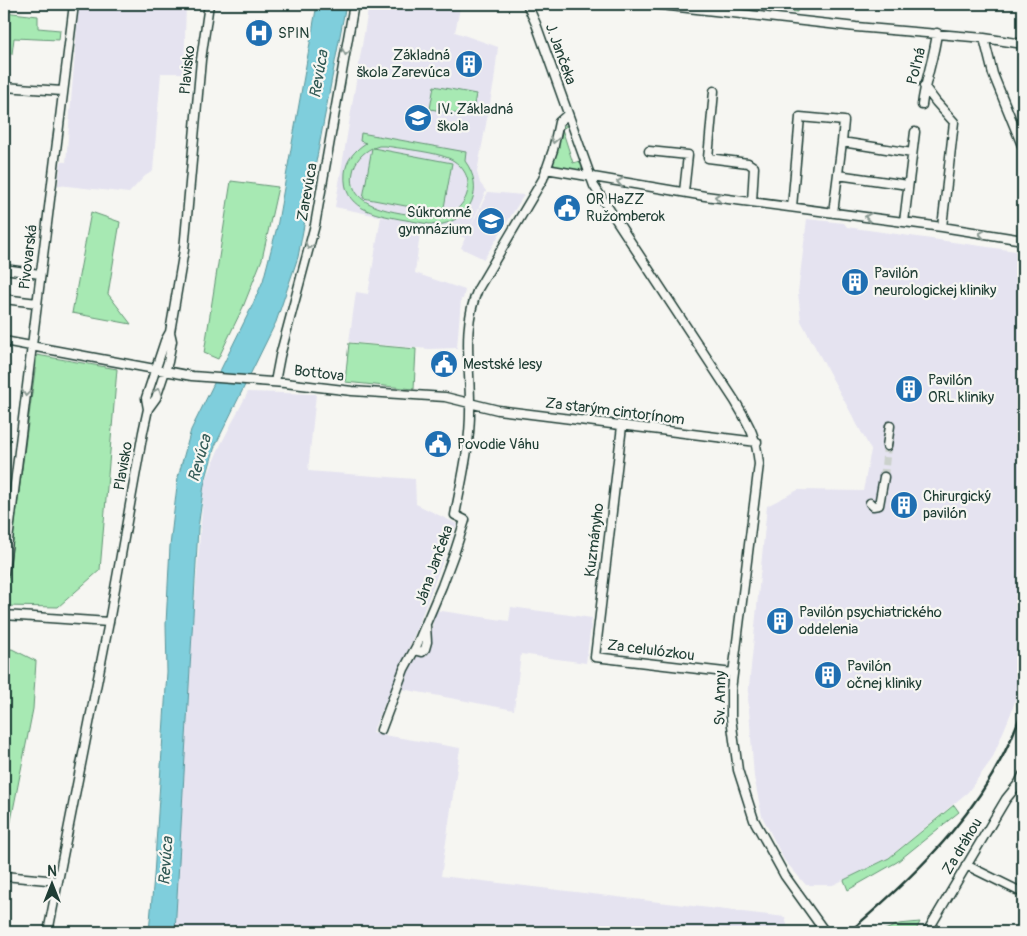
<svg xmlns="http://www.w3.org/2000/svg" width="1027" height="936" viewBox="0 0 1027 936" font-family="Pangolin,sans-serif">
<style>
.built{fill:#e5e3f0}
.green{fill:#a7e9b3;stroke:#639374;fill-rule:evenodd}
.water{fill:#7fcedc;stroke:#599499}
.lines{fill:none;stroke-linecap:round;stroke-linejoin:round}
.street-tunnel{stroke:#cbd1cc;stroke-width:8;stroke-dasharray:8 4;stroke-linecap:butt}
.street-casing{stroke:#1f3d34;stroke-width:11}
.street{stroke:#f6f6f2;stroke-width:8}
.rail{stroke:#1f3d34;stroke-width:2.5}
.oneway{stroke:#8a9a93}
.labels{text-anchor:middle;stroke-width:4.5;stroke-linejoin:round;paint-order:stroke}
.poi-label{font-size:15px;fill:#1f3d34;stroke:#f6f6f2;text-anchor:start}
.street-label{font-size:15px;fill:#1f3d34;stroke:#f6f6f2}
.water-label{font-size:16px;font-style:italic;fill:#325a56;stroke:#f6f6f2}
</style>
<rect width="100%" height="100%" fill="#f6f6f2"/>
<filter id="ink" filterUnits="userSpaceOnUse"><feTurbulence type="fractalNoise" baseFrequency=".02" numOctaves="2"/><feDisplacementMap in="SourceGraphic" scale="10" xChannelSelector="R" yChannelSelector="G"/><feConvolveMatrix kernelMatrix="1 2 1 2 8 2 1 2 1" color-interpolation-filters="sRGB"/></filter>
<g filter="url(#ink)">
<path class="built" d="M79,4H186L184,73H161L153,171L145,176L129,193L58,185L61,162H66Z
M369,4H461L455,32L498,47L494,82L477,172L480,183L486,191L470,228L488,192L524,195L484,259L461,248L465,238L441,229L421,225L415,273L465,290L463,299H461L457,348L429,349L349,342L356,292L368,294L381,217L397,220L335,207Z
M807,219L844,223L847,227L1023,252V677L1011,713L992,759L968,792L888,858L833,885H806L784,860L762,816L754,777L748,697L767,506L798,490L863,491L871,450L801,321L798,292Z
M248,392L316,394L308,471L415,479L416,504L457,524L413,638L372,733L460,748L441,876L785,917L789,932H175L192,634L204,485L219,448Z
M511,607L592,618L586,663L521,654L514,710L402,689L409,666L420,654L427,656L435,610L509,621Z"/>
<path class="green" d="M779,4H798L797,12L779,10Z
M4,12L38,16V28L60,30L59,40L14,38L12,54L4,53Z
M434,86L476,94L472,116L430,109Z
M563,124L567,126L562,129L573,163L580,161L582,168L578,170L556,167L553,163L561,127Z
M361,133L466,152L465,161C485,188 472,220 438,225C426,224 413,221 400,219C374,214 342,209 345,173C346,160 355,150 366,143L360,141ZM379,146H386C402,149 441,152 454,161C482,180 465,217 434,218C407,213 345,212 353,172C355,161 362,153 372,148L363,198L443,213L452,163L373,148Z
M231,181L278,187L262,259L243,307L218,359L204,353Z
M91,212L120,222L108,294L131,324L72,313Z
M349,343L416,349L414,389L345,382Z
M37,355L117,369L100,570L58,607L4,606Z
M4,438L10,439L4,472Z
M12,649L36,661L33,709L7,841H4V650Z
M954,805L959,812L897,862L848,890L844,880L889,858Z
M920,922L915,932H880L899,924Z"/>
<path class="water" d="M317,4H346L298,257L276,322L215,446L204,485L198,528L175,932H149L154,876L167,672L166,624L170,546L178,477L191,430L252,306L263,281L277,227Z"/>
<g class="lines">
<path class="street-tunnel" d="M884,477L887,446"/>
<g class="street-casing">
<path id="street" d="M527,4L536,24L594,186L735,401C749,425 756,435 759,464L731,690V718L738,770L754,820L785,876L825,932
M652,4L856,27L984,38L1023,44
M984,38L993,74L1023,148
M924,86L936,102L954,122L942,227
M4,87L62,91
M714,91L708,158L748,163L754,167L752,202
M922,105C925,80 934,58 937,33
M649,151L688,155L684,192
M546,169L705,196L942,227L1023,240
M838,175L908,185
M792,207L800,117L844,121L842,142
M833,213L842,142L912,153
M904,222L915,132
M4,269L40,274
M4,299L37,303
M4,341L192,376L285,383L352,391L445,397L498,410L757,442
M275,382L280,356L315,225L354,4
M148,409L146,398L165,341L170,332
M622,426L595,657L733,673
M887,446L890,426
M870,503L873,506L879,505L884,477
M4,573L74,4
M4,615L109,622
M416,647L418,651L422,652L425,649L427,642L426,626
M381,730L404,669L416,647L442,586L455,551L465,520L455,515C462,478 471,442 470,404C470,365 462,326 478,289L543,179L553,150L559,122L568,114
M966,865L1023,893
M4,876L58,881
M48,932L109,622L143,432L148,409L156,398L168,362L172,341L170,332L184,250L201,60L209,4
M927,932L1006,799L1019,783L1023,775"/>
</g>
<use href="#street" class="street"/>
<path class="rail" d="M849,932C922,870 992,802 1023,708"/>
</g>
<defs><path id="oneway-chevron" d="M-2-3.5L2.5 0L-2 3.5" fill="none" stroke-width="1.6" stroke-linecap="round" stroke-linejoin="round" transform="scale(1.25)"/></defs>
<g class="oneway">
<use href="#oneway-chevron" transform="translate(346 52) rotate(100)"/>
<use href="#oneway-chevron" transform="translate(554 140) rotate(101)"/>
<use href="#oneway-chevron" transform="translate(620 182) rotate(-171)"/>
<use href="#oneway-chevron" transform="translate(718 197) rotate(-173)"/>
<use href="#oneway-chevron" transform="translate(868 217) rotate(-172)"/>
<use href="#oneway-chevron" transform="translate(982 234) rotate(-171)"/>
<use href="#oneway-chevron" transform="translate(309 246) rotate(105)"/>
<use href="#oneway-chevron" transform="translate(158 391) rotate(-69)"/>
<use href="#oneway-chevron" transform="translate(26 393) rotate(97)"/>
</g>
</g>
<defs>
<g id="hospital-disc" transform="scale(1.4375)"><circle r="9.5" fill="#1f6fb2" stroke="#f6f6f2"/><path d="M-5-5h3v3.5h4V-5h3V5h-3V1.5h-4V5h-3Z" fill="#fff"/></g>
<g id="building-disc" transform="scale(1.4375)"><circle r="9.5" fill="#1f6fb2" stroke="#f6f6f2"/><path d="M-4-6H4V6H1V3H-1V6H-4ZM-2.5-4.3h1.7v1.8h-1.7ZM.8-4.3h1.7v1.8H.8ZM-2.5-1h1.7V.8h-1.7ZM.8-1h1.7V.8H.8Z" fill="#fff"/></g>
<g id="school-disc" transform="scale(1.4375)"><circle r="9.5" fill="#1f6fb2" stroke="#f6f6f2"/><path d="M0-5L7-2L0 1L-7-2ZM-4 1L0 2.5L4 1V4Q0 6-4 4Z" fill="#fff"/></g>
<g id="civic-disc" transform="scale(1.4375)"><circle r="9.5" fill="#1f6fb2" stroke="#f6f6f2"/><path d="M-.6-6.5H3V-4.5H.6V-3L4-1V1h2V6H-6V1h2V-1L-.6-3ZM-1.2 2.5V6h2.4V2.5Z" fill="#fff"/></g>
</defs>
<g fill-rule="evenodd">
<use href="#hospital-disc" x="259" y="33"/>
<use href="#building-disc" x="469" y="64"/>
<use href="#school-disc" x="418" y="118"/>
<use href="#civic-disc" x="567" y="208"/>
<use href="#school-disc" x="491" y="221"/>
<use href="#building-disc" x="855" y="282"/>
<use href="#civic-disc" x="444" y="364"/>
<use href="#building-disc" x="909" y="389"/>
<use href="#civic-disc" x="438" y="444"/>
<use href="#building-disc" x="904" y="505"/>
<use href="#building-disc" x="780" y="621"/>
<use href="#building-disc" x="828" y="675"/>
</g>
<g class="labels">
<g class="poi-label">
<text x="278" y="38">SPIN</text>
<text x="450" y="60" text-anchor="end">Základná<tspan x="450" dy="17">škola Zarevúca</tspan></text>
<text x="437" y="114">IV. Základná<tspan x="437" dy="17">škola</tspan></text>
<text x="586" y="204">OR HaZZ<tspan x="586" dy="17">Ružomberok</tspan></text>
<text x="472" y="217" text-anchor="end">Súkromné<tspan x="472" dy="17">gymnázium</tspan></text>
<text x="874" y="278">Pavilón<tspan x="874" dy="17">neurologickej kliniky</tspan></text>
<text x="463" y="369">Mestské lesy</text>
<text x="928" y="385">Pavilón<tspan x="928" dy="17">ORL kliniky</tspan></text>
<text x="457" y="449">Povodie Váhu</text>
<text x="923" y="501">Chirurgický<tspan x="923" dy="17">pavilón</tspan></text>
<text x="799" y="617">Pavilón psychiatrického<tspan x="799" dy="17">oddelenia</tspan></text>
<text x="847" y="671">Pavilón<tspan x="847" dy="17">očnej kliniky</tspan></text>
</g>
<g class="street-label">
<text transform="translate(561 54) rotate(70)" y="5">J. Jančeka</text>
<text transform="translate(916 66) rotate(-76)" y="5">Poľná</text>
<text transform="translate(187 70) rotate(-84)" y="5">Plavisko</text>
<text transform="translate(307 192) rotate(-80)" y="5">Zarevúca</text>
<text transform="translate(28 257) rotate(-83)" y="5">Pivovarská</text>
<text transform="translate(319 373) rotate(7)" y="5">Bottova</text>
<text transform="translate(615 411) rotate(7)" y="5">Za starým cintorínom</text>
<text transform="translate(123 466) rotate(-80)" y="5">Plavisko</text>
<text transform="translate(594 540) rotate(-83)" y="5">Kuzmányho</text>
<text transform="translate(434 565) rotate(-70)" y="5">Jána Jančeka</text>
<text transform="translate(651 650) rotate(7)" y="5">Za celulózkou</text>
<text transform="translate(720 698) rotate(-89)" y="5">Sv. Anny</text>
<text transform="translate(962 846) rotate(-59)" y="5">Za dráhou</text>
</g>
<g class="water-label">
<text transform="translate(318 74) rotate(-80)" y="6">Revúca</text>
<text transform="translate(199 458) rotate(-74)" y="6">Revúca</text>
<text transform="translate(165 861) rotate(-86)" y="6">Revúca</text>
</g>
</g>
<rect width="1027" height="936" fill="none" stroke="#f6f6f2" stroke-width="20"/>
<rect x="10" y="10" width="1007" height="916" fill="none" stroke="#1f3d34" stroke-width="2" filter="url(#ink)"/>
<g transform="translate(52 884)" stroke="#f6f6f2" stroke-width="4" paint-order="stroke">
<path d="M0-4L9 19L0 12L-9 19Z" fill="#1f3d34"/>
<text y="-8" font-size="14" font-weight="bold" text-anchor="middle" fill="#1f3d34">N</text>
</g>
</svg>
